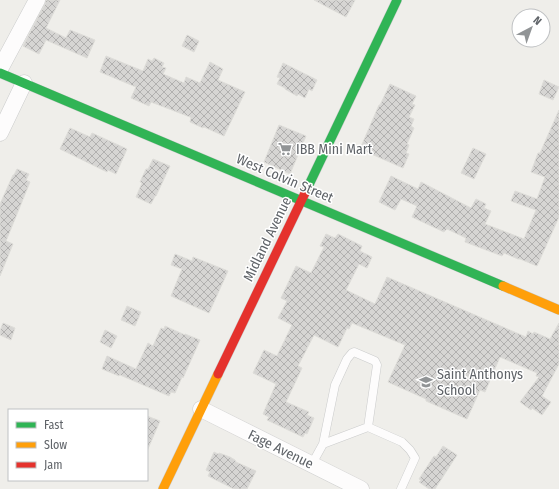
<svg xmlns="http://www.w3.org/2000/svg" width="559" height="489" viewBox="0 0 559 489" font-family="'Fira Sans Condensed',sans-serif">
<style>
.building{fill:url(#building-cross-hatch);stroke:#deddd9}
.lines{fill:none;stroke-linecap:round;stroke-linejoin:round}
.lane-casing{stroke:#cbcccc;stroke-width:9}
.street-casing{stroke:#cbcccc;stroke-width:17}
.fast-casing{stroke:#cacacb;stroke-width:10}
.slow-casing{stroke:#cacacb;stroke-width:10}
.jam-casing{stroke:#cacacb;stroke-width:10}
.lane{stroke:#fdfcfc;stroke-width:8}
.street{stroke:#fdfcfc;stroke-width:16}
.fast{stroke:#30b455;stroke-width:9}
.slow{stroke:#ff9f0a;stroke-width:9}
.jam{stroke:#e5322d;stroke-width:9}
.labels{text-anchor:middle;stroke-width:3;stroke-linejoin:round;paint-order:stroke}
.poi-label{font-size:14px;fill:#5f6368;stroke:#fff;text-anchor:start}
.street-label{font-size:14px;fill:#5f6368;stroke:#fff}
</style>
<defs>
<pattern id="building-cross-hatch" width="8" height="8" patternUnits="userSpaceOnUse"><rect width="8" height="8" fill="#d6d5d3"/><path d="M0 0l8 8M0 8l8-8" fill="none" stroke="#b1b0af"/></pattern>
</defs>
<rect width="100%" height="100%" fill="#efeeea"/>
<path class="building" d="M46,0H60L46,28L66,38L70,30L95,40L87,58L46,40L39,54L23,46L45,4Z
M314,0H355L346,17Z
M187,35L199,41L194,52L182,46Z
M106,56L143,71L148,59L152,61L154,58L164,63L162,67L166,68L163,74L184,83L186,77L200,83L210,62L223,69L218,80L245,92L224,136L204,127L203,128L190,122L191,118L190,117L151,102L149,106L131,98L136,87L100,72Z
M283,63L317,80L312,91L309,89L305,98L298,94L297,96L285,89V88L277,84L280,78L277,77Z
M544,80L559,87L553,100L539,94Z
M390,84L416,96L412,104L415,105L409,117L414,119L411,126L414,128L407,144L409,145L406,153L409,154L403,168L360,149L379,105H380Z
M559,110V217L537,266L520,259H518L504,253L502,256L465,242L466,238L447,229L444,232L412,217L417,206L401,199L395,210L379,202L391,176L418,189L421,182L471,208L476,199L486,204L484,208L491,211L485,224L524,239L536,210L511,201L515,191L537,199L545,177L531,172L538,153H540Z
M279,125L306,136L290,174L264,162Z
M70,128L90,137L92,133L127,149L116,174L108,170L107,172L60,149Z
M473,148L486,154L474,179L461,173Z
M153,159L170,166L156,196H155L151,204L136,197L142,183L140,182L146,169H148Z
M17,169L29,174L26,180L30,182L6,241L13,244L0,276V204L13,175H14Z
M326,234L335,238L338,234L362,246L360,251L372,257L367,268L359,264L346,290L375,304L387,277L526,337L528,331L533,334L534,332L550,339L559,323V364L542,396L551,402L542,415L532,408L531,410L520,402L539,377L536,376L537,373L500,357L485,392L480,390L467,419L426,401V399L388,382L405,345L352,323L349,329L347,328L338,347L314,335L298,366L302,368L286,402L309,412L307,415L314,418L307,434L305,433L303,437L267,420L269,417L263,414L276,384L253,373L264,350L277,356L292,325L278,318L287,301L281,298L296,266L311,273L324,247L320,246Z
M175,254L192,261L193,257L228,271L209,313L171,296L182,269L171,265Z
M127,306L141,312L135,326L121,320Z
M3,323L15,328L11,340L0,335V331Z
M165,326L185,335V334L200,340L183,378L182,377L175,393L171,392L169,396L120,375L119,376L102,369L107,356L136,369L148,343L153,346L161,328L164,329Z
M105,330L117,336L111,348L100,342Z
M147,416L160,421L147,451Z
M443,446L457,455L435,489H429L419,482L421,480L419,479L434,456L436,457Z
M214,452L218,454L219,453L230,457L235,460L236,462L256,471L247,489H234L208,476L210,472L206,470Z"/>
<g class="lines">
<g class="lane-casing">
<path id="lane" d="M323,444L368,427L402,442L410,450L415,458L401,489
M312,464L323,444L335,385L347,359L352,353L354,352L375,361L377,365L368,427"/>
</g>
<g class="street-casing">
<path id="street" d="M0,69L37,0
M0,133L24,83
M201,409L361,489"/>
</g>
<g class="fast-casing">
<path id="fast" d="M0,73L503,286
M306,191L397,0"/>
</g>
<g class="slow-casing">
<path id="slow" d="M503,286L559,310
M163,489L218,374"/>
</g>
<g class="jam-casing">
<path id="jam" d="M218,374L306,191"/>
</g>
<use href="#lane" class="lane"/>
<use href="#street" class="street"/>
<use href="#fast" class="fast"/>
<use href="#slow" class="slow"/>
<use href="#jam" class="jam"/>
</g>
<defs>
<g id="supermarket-bare" transform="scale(1.08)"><path d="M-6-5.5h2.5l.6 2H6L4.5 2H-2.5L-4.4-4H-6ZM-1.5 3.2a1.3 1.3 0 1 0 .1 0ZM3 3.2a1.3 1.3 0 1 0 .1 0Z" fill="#919496" stroke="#fff" stroke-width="2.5" paint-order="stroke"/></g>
<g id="school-bare" transform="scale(1.08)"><path d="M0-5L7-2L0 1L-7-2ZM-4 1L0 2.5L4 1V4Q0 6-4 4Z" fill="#919496" stroke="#fff" stroke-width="2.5" paint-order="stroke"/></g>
</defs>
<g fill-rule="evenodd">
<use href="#supermarket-bare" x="285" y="149"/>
<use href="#school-bare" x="426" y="382"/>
</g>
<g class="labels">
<g class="poi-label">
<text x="296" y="154">IBB Mini Mart</text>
<text x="437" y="379">Saint Anthonys<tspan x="437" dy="16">School</tspan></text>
</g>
<g class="street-label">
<text transform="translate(285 178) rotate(23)" y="5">West Colvin Street</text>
<text transform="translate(267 239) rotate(-64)" y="5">Midland Avenue</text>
<text transform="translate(281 449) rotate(26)" y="5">Fage Avenue</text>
</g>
</g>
<rect x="8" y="409" width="140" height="72" fill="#ffffff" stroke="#bfc1c3"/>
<rect x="16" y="422" width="20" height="6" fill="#30b455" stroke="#bfc1c3"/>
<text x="44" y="429" font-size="12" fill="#5f6368">Fast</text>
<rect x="16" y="442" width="20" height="6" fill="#ff9f0a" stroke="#bfc1c3"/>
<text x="44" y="449" font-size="12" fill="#5f6368">Slow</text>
<rect x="16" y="462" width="20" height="6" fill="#e5322d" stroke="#bfc1c3"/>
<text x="44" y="469" font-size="12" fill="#5f6368">Jam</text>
<g transform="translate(531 28) rotate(41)"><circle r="19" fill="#ffffff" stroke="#bfc1c3"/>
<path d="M0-3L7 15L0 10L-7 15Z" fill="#919496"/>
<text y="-6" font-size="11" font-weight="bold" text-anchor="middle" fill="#5f6368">N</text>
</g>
</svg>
